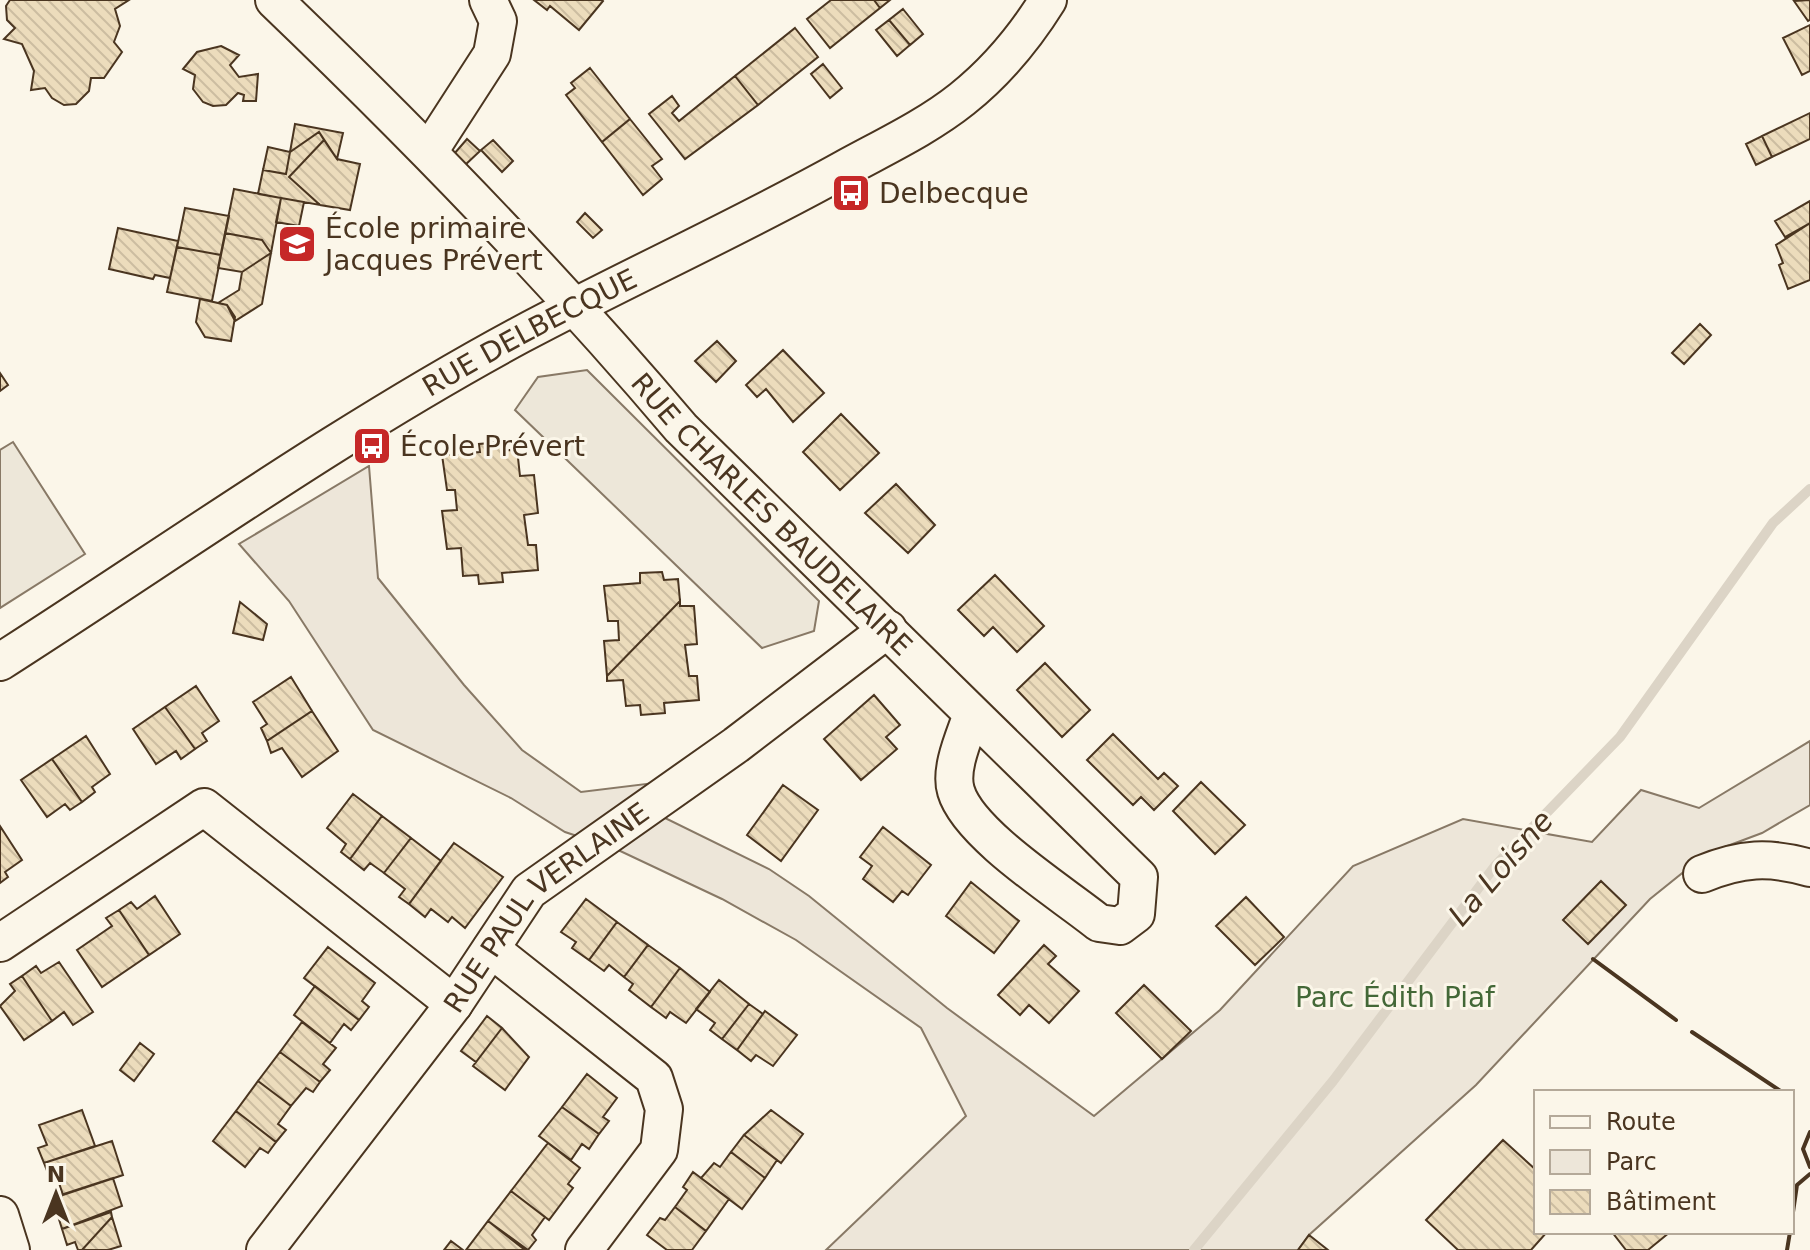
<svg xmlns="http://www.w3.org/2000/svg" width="1810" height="1250" viewBox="0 0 1810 1250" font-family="'DejaVu Sans',sans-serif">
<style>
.green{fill:#ede6d9;stroke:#887966;stroke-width:2}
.parking{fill:#ede7d9;stroke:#887966;stroke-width:2}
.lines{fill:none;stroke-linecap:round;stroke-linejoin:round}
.stream{stroke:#dcd4c6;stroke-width:10}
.building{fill:url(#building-back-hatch);stroke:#4a3520;stroke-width:2}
.minor-casing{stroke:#4a3520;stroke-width:40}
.minor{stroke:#fbf6e9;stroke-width:36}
.wall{stroke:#4a3520;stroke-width:4}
.labels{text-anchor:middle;stroke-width:6;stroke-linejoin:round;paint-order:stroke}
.poi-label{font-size:28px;fill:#4a3520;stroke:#fbf6e9;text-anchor:start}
.street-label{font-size:28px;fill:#4a3520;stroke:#fbf6e9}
.park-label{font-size:28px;fill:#436837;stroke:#fbf6e9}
.water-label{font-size:30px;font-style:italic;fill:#4a3520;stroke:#fbf6e9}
</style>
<defs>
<pattern id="building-back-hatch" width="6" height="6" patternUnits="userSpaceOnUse" patternTransform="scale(2)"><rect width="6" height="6" fill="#ecdcbc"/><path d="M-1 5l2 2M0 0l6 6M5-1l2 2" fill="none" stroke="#ccbda1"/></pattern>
</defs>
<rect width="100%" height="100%" fill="#fbf6e9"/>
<path class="green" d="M369,466L378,578L464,685L522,750L581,792L654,783L665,818L769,869L809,896L947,1008L1094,1116L1220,1010L1353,866L1463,819L1592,842L1641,790L1699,808L1810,741V805L1762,833L1706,854L1650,899L1476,1085L1309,1235L1298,1250H826L966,1116L921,1028L796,940L722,899L616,849L565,832L511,798L373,730L289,601L239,544Z"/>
<path class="parking" d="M587,370L819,601L814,631L762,648L515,410L538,377Z
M13,442L85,554L0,608V450Z"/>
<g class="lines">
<path class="stream" d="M1194,1250L1333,1081L1495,866L1620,737L1773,523L1810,489"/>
</g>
<path class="building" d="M10,0H129L115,9L120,26L114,42L122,52L104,78H91L89,91L76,104L64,105L52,98L45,88L31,90L34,71L22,44L4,39L15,28L7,20L6,6Z
M534,0H602L603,1L579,30L550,6L547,10Z
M831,0H874L880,8L830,48L807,19Z
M874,0H890L880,8Z
M1810,0V20L1808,21L1794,1Z
M903,9L923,34L910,45L889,20Z
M889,20L910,45L897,56L876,30Z
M1810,25V71L1802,75L1783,38Z
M795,28L818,57L758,105L735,76Z
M221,46L239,55L230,65L239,77L258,74L256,101H243L244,95L238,93L226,105L213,106L203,102L193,89L195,75L183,69L197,52Z
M823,64L842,88L830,98L811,74Z
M590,68L630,119L602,142L566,95L575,88L571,83Z
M735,76L758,105L685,159L649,114L672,96L679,106L672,113L679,121Z
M1810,113V139L1772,157L1762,136Z
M630,119L662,159L652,166L662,179L643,195L602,142Z
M295,124L343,133L337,159L319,132L290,152Z
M319,132L324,140L289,177L320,205L258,194L263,170L286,174L290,152Z
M1762,136L1772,157L1756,165L1746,144Z
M467,139L480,151L465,165L454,154Z
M324,140L337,159L360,164L350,210L320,205L289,177Z
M493,140L513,161L502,172L481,150Z
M268,147L290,152L286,174L263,170Z
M234,189L281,198L271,253L262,240L225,233Z
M281,198L304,202L299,226L276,222Z
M1810,201V223L1785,237L1775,221Z
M185,208L229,216L221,255L177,247Z
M585,213L602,230L593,238L577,222Z
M1810,223V280L1788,289L1779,265L1783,263L1776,245Z
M118,228L178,241L170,278L155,275L153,279L109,269Z
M225,233L262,240L271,253L242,272L218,268Z
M177,247L221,255L212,301L167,292Z
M271,253L262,304L235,321L227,305L218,303L239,290L242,272Z
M200,299L227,305L235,317L231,341L205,337L196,322Z
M1700,324L1711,335L1684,364L1672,353Z
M717,341L736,361L716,382L695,361Z
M783,350L824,393L793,422L766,389L757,397L746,385Z
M0,373L8,385L0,391Z
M841,414L879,453L840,490L803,452Z
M503,442L504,451L517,449L520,476L534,475L538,513L524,515L528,545H536L538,570L502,573L503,582L479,584L478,575L463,576L461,548L447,549L442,511L457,510L455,490H447L442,455L480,452L479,444Z
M896,484L935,525L908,553L865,513Z
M662,572L664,580L678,579L680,601L607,676L604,641L619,640L618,621H608L604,586L640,583V573Z
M995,575L1044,626L1017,652L993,627L984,636L958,610Z
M680,601V606H694L697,644L685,645L689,676H697L699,700L664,703L665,713L641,715L640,705L626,706L623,680L607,681V676Z
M240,602L267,624L263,640L233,633Z
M1045,663L1090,710L1062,737L1017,690Z
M291,677L312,711L267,741L261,728L267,724L253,702Z
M196,686L219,721L202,733L207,741L195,749L165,707Z
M874,695L900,725L886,737L897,749L861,780L824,739Z
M165,707L195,749L181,759L176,751L156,764L133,729Z
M312,711L338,751L302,777L282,748L271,753L267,741Z
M1113,734L1158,779L1164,773L1178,786L1154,810L1141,797L1133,805L1087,760Z
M86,736L110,774L92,787L95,792L82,802L52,759Z
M52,759L82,802L70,810L65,804L47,817L21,780Z
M1201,782L1245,825L1215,854L1173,811Z
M783,785L818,810L781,861L747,835Z
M353,794L382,816L350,859L341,852L346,844L327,828Z
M382,816L411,838L384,873L370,863L364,870L350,859Z
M0,826L22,860L5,872L8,877L0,883Z
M883,827L931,865L908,895L902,891L893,902L863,879L872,866L860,857Z
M411,838L441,861L409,904L399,897L405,889L384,873Z
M454,843L503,877L465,928L452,917L448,922L431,909L425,917L409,904Z
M1601,881L1626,905L1588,944L1563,920Z
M971,882L1019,921L994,953L946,916Z
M155,896L180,934L149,955L119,910L131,902L137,909Z
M1246,897L1284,937L1255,965L1216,926Z
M586,899L617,922L589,960L572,948L576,942L561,932Z
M119,910L149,955L102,987L77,950L112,926L106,918Z
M617,922L648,945L624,977L609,965L604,971L589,960Z
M648,945L680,968L651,1007L629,990L633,984L624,977Z
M1044,945L1056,956L1048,964L1079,991L1049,1023L1029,1005L1020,1015L998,995Z
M328,947L375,983L362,1001L369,1007L359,1020L304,978Z
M59,962L93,1012L73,1025L64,1012L52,1021L22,976L36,966L41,973Z
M680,968L710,992L686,1023L670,1012L666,1018L651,1007Z
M22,976L52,1021L24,1040L0,1006L15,991L10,984Z
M719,980L749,1004L722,1039L710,1030L715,1023L696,1009Z
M1144,985L1191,1031L1162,1059L1116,1013Z
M315,986L359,1020L351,1030L344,1024L330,1043L294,1015Z
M749,1004L763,1014L737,1050L722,1039Z
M765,1011L797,1035L773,1066L756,1055L751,1061L737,1050Z
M487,1016L502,1028L476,1062L461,1051Z
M302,1022L336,1048L323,1064L330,1070L320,1082L280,1052Z
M502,1028L529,1057L505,1090L473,1066Z
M140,1043L154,1054L134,1081L120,1070Z
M280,1052L320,1082L313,1092L306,1088L291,1106L258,1081Z
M587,1074L617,1098L603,1117L609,1121L599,1134L562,1107Z
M258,1081L291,1106L278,1124L286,1130L276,1142L236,1111Z
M562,1107L599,1134L589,1149L582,1144L571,1160L539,1136Z
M82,1110L95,1146L44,1163L38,1148L47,1145L39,1125Z
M771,1110L803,1134L781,1163L744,1135Z
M236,1111L276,1142L268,1153L260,1148L245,1167L213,1141Z
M744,1135L777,1160L765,1178L731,1152Z
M1503,1140L1536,1170V1232H1547L1531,1250H1458L1426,1220Z
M112,1141L123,1175L63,1195L56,1174L49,1176L44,1163Z
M548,1143L580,1168L568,1184L573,1188L549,1220L511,1191Z
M731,1152L765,1178L742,1209L701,1178L714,1163L720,1167Z
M693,1172L729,1199L706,1231L675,1207L687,1190L683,1187Z
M113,1178L122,1206L62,1229L58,1216L66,1213L61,1195Z
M511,1191L545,1217L532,1235L536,1240L528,1250L488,1221Z
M675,1207L706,1231L692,1250H667L647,1235L660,1218L665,1220Z
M111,1212L112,1217L82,1250H78L75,1242L67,1245L62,1229Z
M112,1217L121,1246L108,1250H82Z
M488,1221L525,1250H466Z
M1612,1232H1670L1648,1250H1626Z
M1309,1235L1328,1250H1298Z
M451,1241L463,1250H444Z"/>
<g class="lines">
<g class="minor-casing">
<g id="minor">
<path id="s1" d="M274,0C417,137 553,277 681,428L1139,877L1136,914L1120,926L1099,923C1062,893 969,835 956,791C949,769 965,735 972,714"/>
<path d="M430,150L492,54L498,21L488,0"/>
<path id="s2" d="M0,662C172,552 340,432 520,335C627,278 738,228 844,169C884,147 927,127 962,99C997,71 1025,37 1048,0"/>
<path d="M1702,874C1741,858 1769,856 1810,868"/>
<path d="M0,943L204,807L454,1004"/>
<path d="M491,949L654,1078L664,1109L659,1150L584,1250"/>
<path d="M0,1215L11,1250"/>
<path id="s3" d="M265,1250L454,1004L529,891L736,745L888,629"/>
</g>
</g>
<use href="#minor" class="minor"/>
<path class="wall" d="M1593,959L1676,1020
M1692,1032L1782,1092
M1810,1132L1803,1149L1810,1167
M1792,1219L1797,1185L1810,1174
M1787,1250L1790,1232"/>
</g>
<defs>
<g id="bus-square" transform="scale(2)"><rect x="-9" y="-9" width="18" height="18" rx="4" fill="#c62828" stroke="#fbf6e9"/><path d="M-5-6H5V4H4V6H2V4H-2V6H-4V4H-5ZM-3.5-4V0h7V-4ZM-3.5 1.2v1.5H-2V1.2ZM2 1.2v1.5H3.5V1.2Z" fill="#fff"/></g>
<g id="school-square" transform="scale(2)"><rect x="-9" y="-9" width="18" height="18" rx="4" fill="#c62828" stroke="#fbf6e9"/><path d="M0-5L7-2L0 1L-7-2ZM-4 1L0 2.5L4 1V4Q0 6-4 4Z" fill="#fff"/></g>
</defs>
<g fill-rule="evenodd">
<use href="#bus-square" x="851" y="193"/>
<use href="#school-square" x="297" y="244"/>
<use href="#bus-square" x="372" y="446"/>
</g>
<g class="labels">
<g class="poi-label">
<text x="879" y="203">Delbecque</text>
<text x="325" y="238">École primaire<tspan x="325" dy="32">Jacques Prévert</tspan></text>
<text x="400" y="456">École Prévert</text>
</g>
<g class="street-label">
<text dy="10" stroke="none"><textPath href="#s2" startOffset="624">RUE DELBECQUE</textPath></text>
<text dy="10" stroke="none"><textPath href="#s1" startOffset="716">RUE CHARLES BAUDELAIRE</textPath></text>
<text dy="10" stroke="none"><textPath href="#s3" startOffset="446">RUE PAUL VERLAINE</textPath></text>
</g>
<g class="park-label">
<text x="1395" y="1007">Parc Édith Piaf</text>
</g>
<g class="water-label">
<text transform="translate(1501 868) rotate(-49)" y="10">La Loisne</text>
</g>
</g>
<rect x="1534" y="1090" width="260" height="144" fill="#fbf6e9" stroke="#b4a999" stroke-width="2"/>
<rect x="1550" y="1116" width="40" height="12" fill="#fbf6e9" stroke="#b4a999" stroke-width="2"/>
<text x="1606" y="1130" font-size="24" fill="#4a3520">Route</text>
<rect x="1550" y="1150" width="40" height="24" fill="#ede6d9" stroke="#b4a999" stroke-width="2"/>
<text x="1606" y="1170" font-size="24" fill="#4a3520">Parc</text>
<rect x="1550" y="1190" width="40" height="24" fill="url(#building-back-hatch)" stroke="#b4a999" stroke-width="2"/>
<text x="1606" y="1210" font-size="24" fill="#4a3520">Bâtiment</text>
<g transform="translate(56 1194)" stroke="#fbf6e9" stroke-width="6" paint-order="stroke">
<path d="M0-6L14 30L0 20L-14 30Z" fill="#4a3520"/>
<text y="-12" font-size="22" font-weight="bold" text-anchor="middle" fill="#4a3520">N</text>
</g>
</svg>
